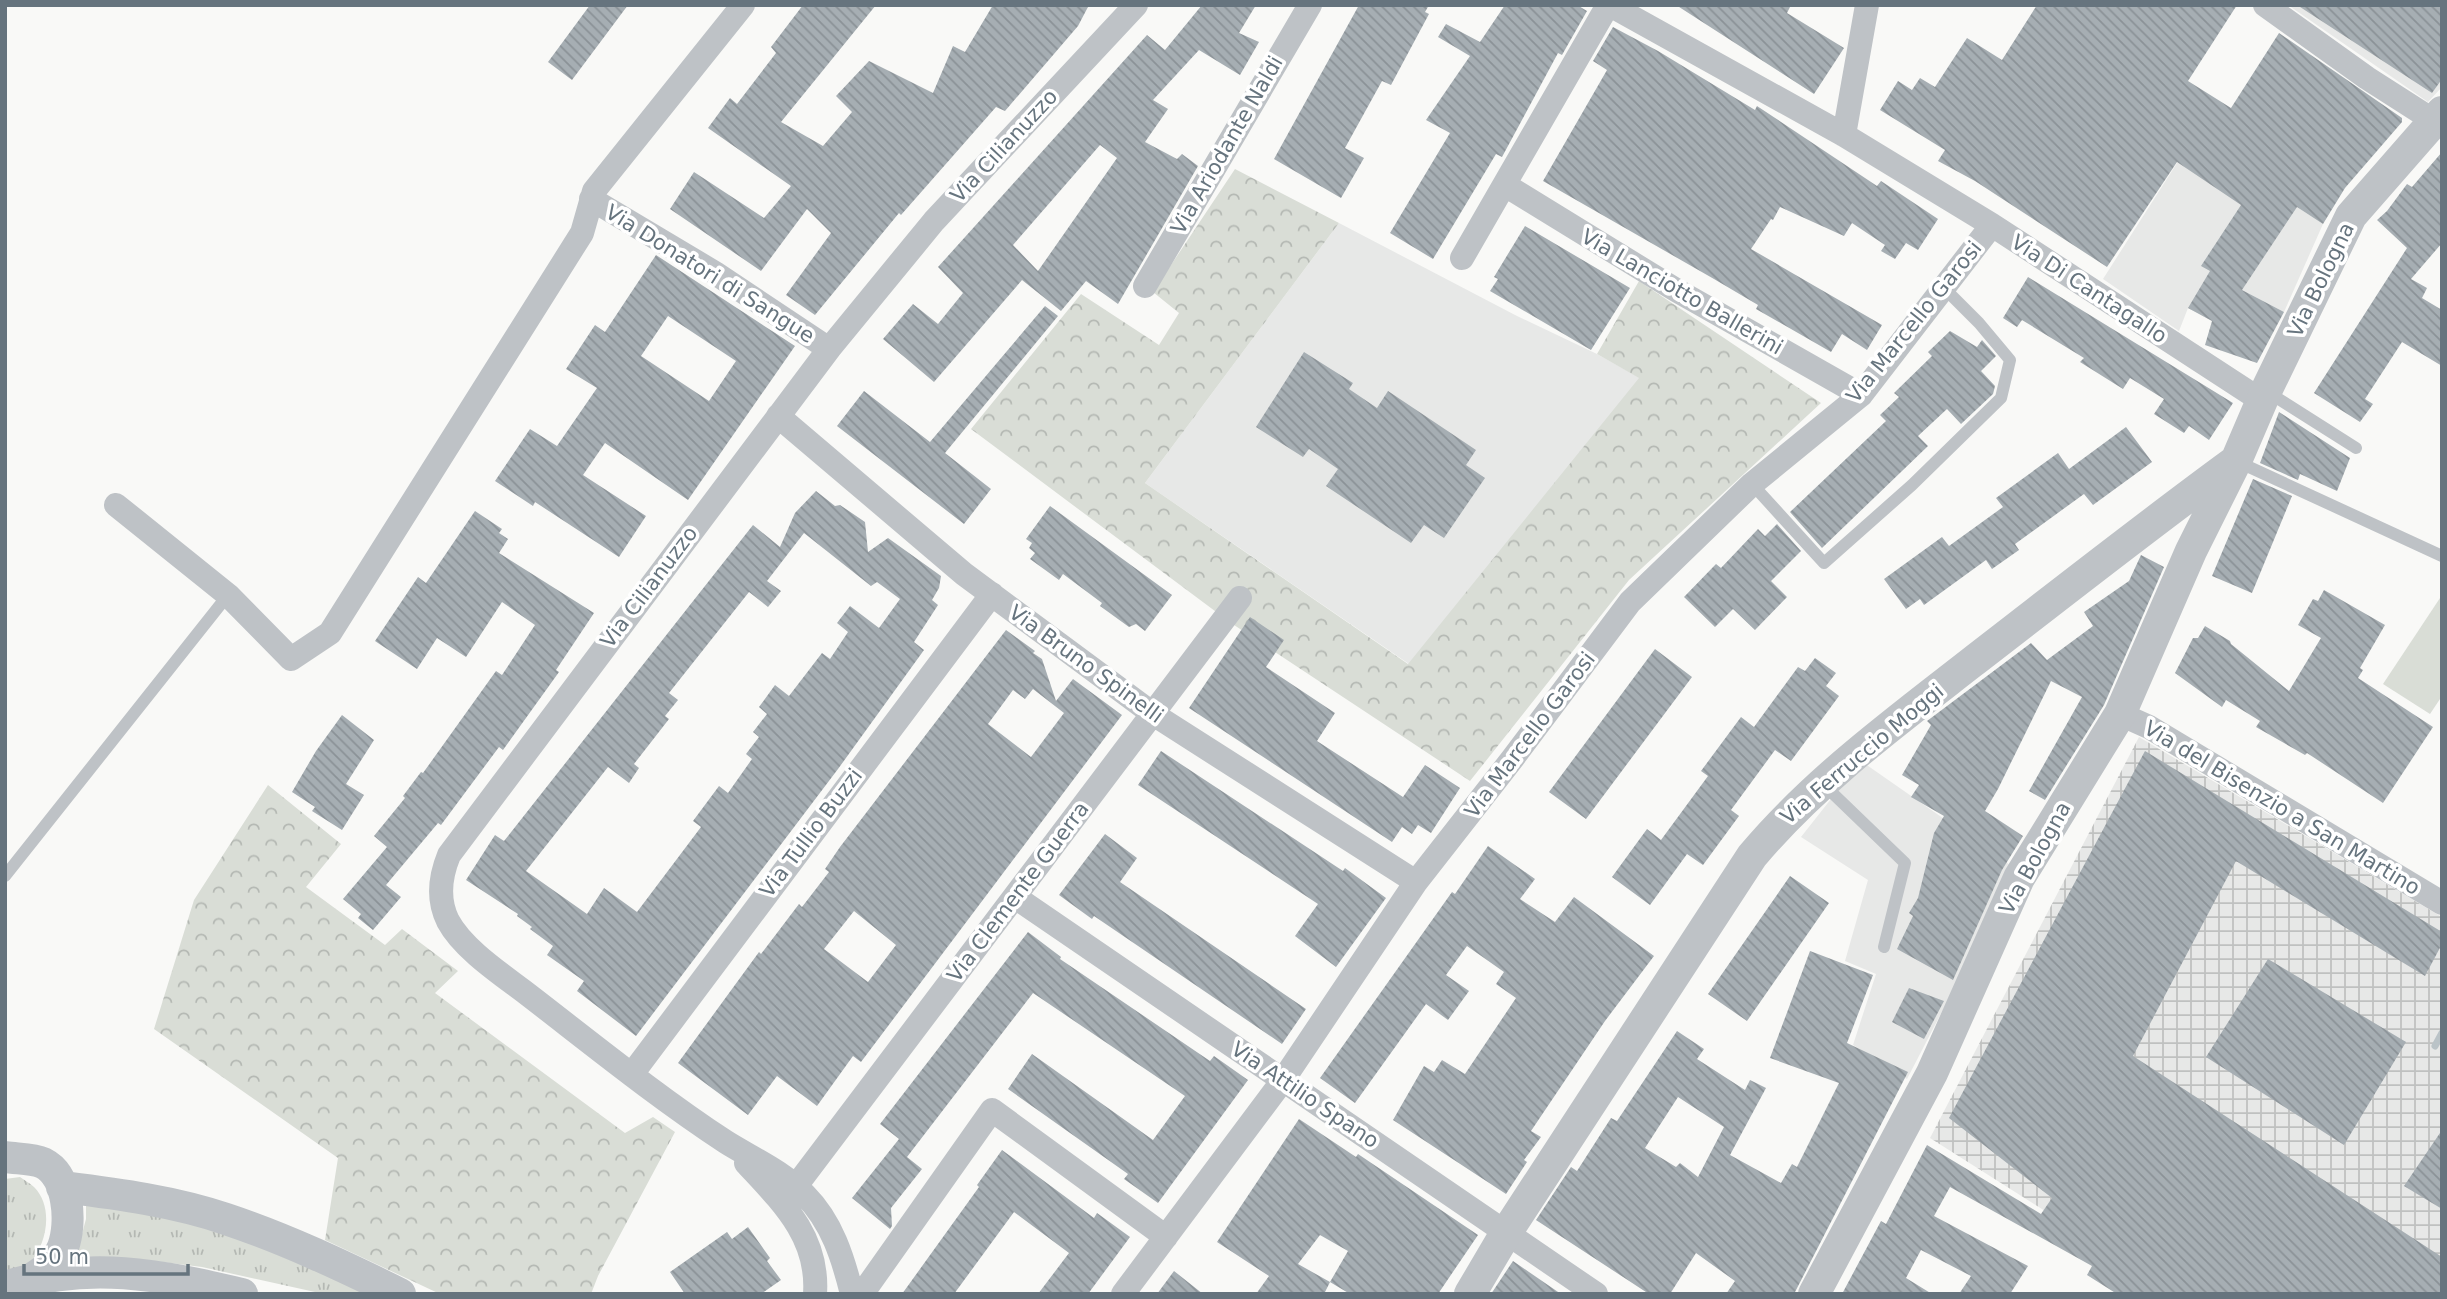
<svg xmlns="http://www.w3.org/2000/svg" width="2447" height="1299" viewBox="0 0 2447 1299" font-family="'DejaVu Sans',sans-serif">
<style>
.built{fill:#e7e8e7}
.industrial{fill:url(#industrial-grid)}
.grass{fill:url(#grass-tufts)}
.park{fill:url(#park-crowns)}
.garden{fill:#d9ddd6}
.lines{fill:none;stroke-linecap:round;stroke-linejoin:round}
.stream{stroke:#bac3c7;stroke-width:7}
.building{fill:url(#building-back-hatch);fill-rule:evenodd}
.service{stroke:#bec2c6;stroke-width:12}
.minor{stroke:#bec2c6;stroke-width:24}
.tertiary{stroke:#bec2c6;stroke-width:32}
.labels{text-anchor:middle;stroke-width:7;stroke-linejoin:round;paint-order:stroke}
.street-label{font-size:21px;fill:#66747e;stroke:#fff}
</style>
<defs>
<pattern id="industrial-grid" width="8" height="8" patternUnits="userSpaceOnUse" patternTransform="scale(1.75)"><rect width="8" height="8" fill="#e7e8e7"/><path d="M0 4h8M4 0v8" fill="none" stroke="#bfc1c0"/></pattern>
<pattern id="grass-tufts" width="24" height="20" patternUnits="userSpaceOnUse" patternTransform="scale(1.75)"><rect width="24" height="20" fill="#d9ddd6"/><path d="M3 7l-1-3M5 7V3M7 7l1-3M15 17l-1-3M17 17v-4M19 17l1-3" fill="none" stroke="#b4b8b3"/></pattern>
<pattern id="park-crowns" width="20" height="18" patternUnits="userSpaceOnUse" patternTransform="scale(1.75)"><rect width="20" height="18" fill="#d9ddd6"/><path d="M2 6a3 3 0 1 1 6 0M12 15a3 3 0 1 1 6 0" fill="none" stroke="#b4b8b3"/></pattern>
<pattern id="building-back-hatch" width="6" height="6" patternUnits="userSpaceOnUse" patternTransform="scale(1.75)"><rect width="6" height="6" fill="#a6aeb3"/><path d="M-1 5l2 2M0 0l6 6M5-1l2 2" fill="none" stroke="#8b9297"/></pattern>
</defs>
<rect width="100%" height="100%" fill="#f9f9f7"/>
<path class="built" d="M2288,5H2437L2442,8V87L2428,102Z
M2193,138L2323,224L2284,312L2242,290L2212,321L2188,308L2179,331L2103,279Z
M1339,223L1517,316L1597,354L1640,378L1409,664L1145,483Z
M1861,761L2016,869L1907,1079L1853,1045L1876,974L1845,961L1868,880L1801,837Z"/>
<path class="industrial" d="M2139,737L2442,917V1294H2176L1930,1138Z"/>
<path class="grass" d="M20,1177C24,1180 30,1183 34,1187C54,1207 47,1244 30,1263C25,1269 13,1272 5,1275V1179Z
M86,1201L190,1218L372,1294H324L202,1267L146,1260L76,1256L86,1219Z"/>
<path class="park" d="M1235,169L1339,223L1145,483L1408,664L1639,378L1597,354L1639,281L1821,403L1629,580L1470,781L1231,623L971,429L1081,294L1159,345L1179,313L1153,292Z
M268,785L341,844L306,887L385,945L402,929L458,971L435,993L625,1133L653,1117L675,1132L598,1276L591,1294H440L325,1240L338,1158L154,1029L194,900Z"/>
<path class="garden" d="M2442,595V696L2430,714L2383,684Z"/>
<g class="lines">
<path class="stream" d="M2435,1046L2442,1033"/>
</g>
<path class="building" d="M590,5H628L572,80L548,62Z
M803,5H876L781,122L823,146L852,112L836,96L869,61L933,93L953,46L965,52L993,5H1089L1078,26L1005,111L996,107L901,215L899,213L815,315L786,295L831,233L807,209L761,271L670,209L694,172L764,218L791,186L708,128L730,98L737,104L776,53L771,47Z
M1202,5H1256L1239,33L1259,42L1240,75L1199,50L1153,100L1168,109L1145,142L1177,159L1182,154L1198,166L1118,304L1086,281L1061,311L1022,280L934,382L883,339L913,304L938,324L963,293L938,267L1147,35L1165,50ZM1100,145L1117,158L1038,271L1013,245Z
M1359,5H1429L1425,12L1429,14L1391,85L1382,81L1345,148L1364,158L1341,198L1274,159Z
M1505,5H1577L1587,11L1562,55L1558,53L1502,157L1496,154L1433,259L1390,233L1450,133L1426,120L1470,56L1438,37L1446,24L1480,42Z
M1676,5H1791L1787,13L1844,48L1814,94Z
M2037,5H2237L2188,81L2231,108L2279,33L2402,118V122L2345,188L2323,224L2297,207L2242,290L2284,312L2257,363L2205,345L2212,321L2188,308L2210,271L2201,266L2241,205L2177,162L2107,267L1975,181L1938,161L1945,150L1880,110L1898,81L1912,90L1920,78L1935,87L1967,38L2002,60Z
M2297,5H2442V79L2432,93Z
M1613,27L1658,51L1755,110L1757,106L1877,186L1881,181L1938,219L1918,250L1906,243L1895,259L1881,251L1885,245L1852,223L1844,236L1780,207L1773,220L1771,219L1751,249L1882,325L1867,350L1842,334L1831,352L1756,309L1758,305L1714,279L1543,181L1607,70L1593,61Z
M2442,152V243L2411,279L2427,288L2422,298L2442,310V366L2402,342L2365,399L2373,404L2360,422L2314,393L2407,248L2377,220L2387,211L2407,184L2412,187Z
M1525,226L1630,288L1591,350L1490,291L1498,279L1494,277Z
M656,255L795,346L688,500L605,443L583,475L646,516L619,557L535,502L533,506L495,481L530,429L557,446L597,388L566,369L595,325L605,332ZM668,316L736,361L709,401L641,356Z
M2028,277L2233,403L2209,440L2189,426L2184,433L2154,414L2164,399L2130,378L2123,389L2080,362L2084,358L2022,320L2017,327L2003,318Z
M1045,306L1058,316L945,453L991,489L964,524L837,426L864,391L930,442Z
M1950,331L1977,347L1982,340L1996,356L1981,371L1995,386L1993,394L1961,424L1947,409L1918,436L1928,446L1822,548L1790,512L1886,421L1880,415L1899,397L1894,393L1932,356L1928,352Z
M1304,352L1353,383L1349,389L1377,408L1388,391L1476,450L1466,465L1485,478L1444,538L1424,525L1411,543L1326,486L1338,469L1309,449L1303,457L1256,427Z
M2279,412L2350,458L2337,491L2300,474L2298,480L2260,463Z
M2126,427L2152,462L2093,505L2084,494L2015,544L2019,550L1992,569L1986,560L1924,605L1920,599L1906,609L1884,579L1942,537L1949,546L2003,507L1996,498L2058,453L2069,469Z
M2253,479L2292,496L2252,593L2212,576Z
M816,491L835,506L840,505L865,522L868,552L888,538L941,576L939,588L932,600L938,605L914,642L924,650L838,769L636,1036L577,991L584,981L547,955L553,946L530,929L532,927L517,916L518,914L466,880L495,835L504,841L753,525L780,547L795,513ZM804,533L871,586L877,582L900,599L879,628L850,606L837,623L848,632L830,659L822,653L789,696L775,685L759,707L767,714L753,732L759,737L746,754L752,759L728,793L719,786L693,821L701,827L637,912L604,888L587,914L526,871L608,767L629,783L639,768L634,764L669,719L665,716L678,700L669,693L749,592L768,607L781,591L767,581Z
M1050,506L1172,595L1145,631L1136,624L1129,627L1100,606L1102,603L1063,574L1059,580L1030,559L1035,553L1029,548L1032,543L1026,539Z
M475,511L502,529L499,533L508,539L499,553L594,613L556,670L559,672L503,750L499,747L441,825L438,823L386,885L401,897L373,930L358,918L361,914L343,899L387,847L374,836L405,798L403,796L421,772L423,773L496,671L502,675L535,625L502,602L466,657L437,638L417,669L375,641L418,577L426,583Z
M1777,524L1801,551L1771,581L1787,597L1755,630L1733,609L1715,627L1684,597L1716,564L1721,568L1758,529L1765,536Z
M2141,555L2164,567L2104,705L2045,800L2029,791L2082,697L2051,681L1998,789L1985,811L2023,836L2002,870L1953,980L1897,949L1913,916L1909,913L1918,898L1934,833L1944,816L1911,797L1919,785L1902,775L1931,725L1927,721L2031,643L2047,660L2093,626L2084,612L2129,581Z
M2324,590L2385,625L2360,668L2363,670L2358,678L2433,727L2383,803L2307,753L2305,755L2256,727L2260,721L2226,700L2222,707L2175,673L2193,638H2198L2205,626L2230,641L2231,644L2289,691L2321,638L2298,625L2313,599L2318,601Z
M1250,617L1284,640L1266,667L1335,713L1317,741L1403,797L1425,765L1460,788L1431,833L1418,825L1412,834L1402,827L1392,842L1189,708Z
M1006,630L1035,651L1033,653L1042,659L1056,701L1073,679L1122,715L861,1062L853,1056L817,1106L777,1076L748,1115L678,1063L759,952L761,954L799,904L802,907L829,872L825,869L840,847ZM1033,689L1064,713L1031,757L988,724L1013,690L1025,699ZM854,911L896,945L868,982L824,949Z
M1655,649L1692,677L1586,819L1549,792Z
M1815,658L1836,673L1826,686L1839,696L1791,761L1775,750L1731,810L1739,816L1703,865L1687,854L1650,905L1612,877L1647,829L1661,840L1708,776L1701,771L1741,717L1754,727L1798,667L1805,671Z
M342,715L374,740L346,784L364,795L342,830L312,811L315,807L292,792L316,751Z
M1161,751L1343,871L1345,868L1386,898L1336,967L1295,936L1318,904L1138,785Z
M2145,751L2442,932V944L2425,976L2236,861L2133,1056L2442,1257V1294H2117L2087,1275L2092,1266L1950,1187L1934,1216L2028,1266L2010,1294H1959L1971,1276L1921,1250L1906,1278L1932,1294H1842L1881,1221L1886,1224L1927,1145L2041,1214L2052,1198L1949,1118Z
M1105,834L1137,858L1120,882L1306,1009L1282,1044L1094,916L1092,919L1059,895Z
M1488,846L1535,879L1520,899L1555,922L1574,897L1654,956L1605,1021L1531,1131L1541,1137L1524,1160L1527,1162L1506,1194L1393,1120L1424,1066L1434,1072L1442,1060L1465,1074L1516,998L1496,984L1504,972L1467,946L1446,975L1469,991L1448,1020L1426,1004L1355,1103L1320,1078L1452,892L1455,894Z
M1790,876L1829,903L1747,1021L1708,994Z
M1028,932L1061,957L1060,959L1210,1061L1214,1056L1248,1080L1158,1203L1124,1179L1128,1174L1008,1089L1032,1054L1153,1140L1185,1096L1033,993L907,1157L922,1169L891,1208L892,1226L890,1229L852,1198L899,1139L880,1124Z
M1810,951L1873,975L1847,1043L1908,1072L1794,1294H1726L1735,1281L1696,1253L1670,1294H1649L1536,1220L1571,1167L1577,1171L1611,1118L1617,1121L1677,1031L1704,1049L1697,1059L1745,1090L1750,1080L1766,1088L1730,1155L1781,1183L1792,1164L1797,1167L1839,1083L1770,1058ZM1678,1097L1724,1127L1698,1177L1680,1163L1676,1167L1645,1148Z
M2268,959L2406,1042L2344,1145L2206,1057Z
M1909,988L1944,1001L1924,1039L1892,1022Z
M1299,1119L1356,1157L1358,1154L1478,1235L1438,1294H1350L1330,1282L1324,1294H1256L1269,1276L1217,1242ZM1320,1235L1348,1251L1330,1282L1298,1264Z
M2442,1130V1209L2404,1186Z
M1002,1150L1094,1218L1097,1213L1130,1237L1088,1294H1038L1069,1253L1014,1212L954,1294H902L979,1187L977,1185Z
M748,1227L770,1258L767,1261L781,1280L761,1294H685L670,1272L727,1232L732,1239Z
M1513,1261L1561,1294H1491Z
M1174,1271L1203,1294H1157Z"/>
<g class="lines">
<path class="service" d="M2266,391L2356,448
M2236,461L2442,556
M1752,484L1824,563L1912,485L2001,398L2010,360L1979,323L1944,288
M1824,785L1905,863L1884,947
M5,876L228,595"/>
<path class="minor" d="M1610,5L1844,135L1992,225L2262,401
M2265,5L2367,78L2442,126
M1844,135L1867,5
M1505,185L1676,290L1861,395
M591,199L715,273L829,349
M1462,258L1608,5
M1145,286L1310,5
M778,416L964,574L1153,714L1416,882
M116,505L228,595L291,659L330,633L582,233L594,191L743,5
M2120,714L2149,727L2442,903
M1015,897L1596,1294
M632,1074L992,594
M746,1163C782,1202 819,1237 815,1294
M796,1186L1240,598
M852,1294C843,1258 832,1222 805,1195C782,1171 753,1159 726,1142C656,1096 591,1043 526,993C501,974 463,949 448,921C437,899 440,877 449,855L829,349L934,221L1136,5
M862,1294L992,1110L1166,1237
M1123,1294L1283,1080L1416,882L1513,758L1630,602L1752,484L1861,395L1992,225"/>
<path class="tertiary" d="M5,1157C17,1159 32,1158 43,1163C69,1176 72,1223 63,1247C57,1262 45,1270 33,1278
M62,1187C117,1194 173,1201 226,1219C286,1239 343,1266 400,1294
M5,1287C90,1260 159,1275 242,1294
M1470,1294L1506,1233L1752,856C1814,782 1894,723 1971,663C2058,596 2144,528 2233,463
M1814,1294L1932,1073L2019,878L2120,714L2191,551L2236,461L2266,391L2351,216L2442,112"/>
</g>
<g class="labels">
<g class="street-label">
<text transform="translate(1227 145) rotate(-60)" y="7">Via Ariodante Naldi</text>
<text transform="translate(1004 146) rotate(-47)" y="7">Via Cilianuzzo</text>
<text transform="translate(710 274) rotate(32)" y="7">Via Donatori di Sangue</text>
<text transform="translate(2321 280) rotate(-64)" y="7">Via Bologna</text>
<text transform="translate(2089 289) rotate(33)" y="7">Via Di Cantagallo</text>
<text transform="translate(1682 292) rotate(30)" y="7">Via Lanciotto Ballerini</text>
<text transform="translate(1914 322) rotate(-51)" y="7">Via Marcello Garosi</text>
<text transform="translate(649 587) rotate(-53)" y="7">Via Cilianuzzo</text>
<text transform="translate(1086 664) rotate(36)" y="7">Via Bruno Spinelli</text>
<text transform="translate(1530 735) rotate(-53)" y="7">Via Marcello Garosi</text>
<text transform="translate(1862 754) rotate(-40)" y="7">Via Ferruccio Moggi</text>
<text transform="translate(2282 808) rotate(31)" y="7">Via del Bisenzio a San Martino</text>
<text transform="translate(811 833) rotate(-53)" y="7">Via Tullio Buzzi</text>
<text transform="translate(2035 858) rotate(-61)" y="7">Via Bologna</text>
<text transform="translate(1018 892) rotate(-53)" y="7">Via Clemente Guerra</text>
<text transform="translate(1305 1095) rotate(34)" y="7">Via Attilio Spano</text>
</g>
</g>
<rect width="2447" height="1299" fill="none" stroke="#66747e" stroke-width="14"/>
<path d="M24 1264v10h164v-10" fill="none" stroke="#66747e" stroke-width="3.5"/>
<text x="35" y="1264" font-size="21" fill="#66747e" stroke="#ffffff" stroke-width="5" paint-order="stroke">50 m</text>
</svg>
